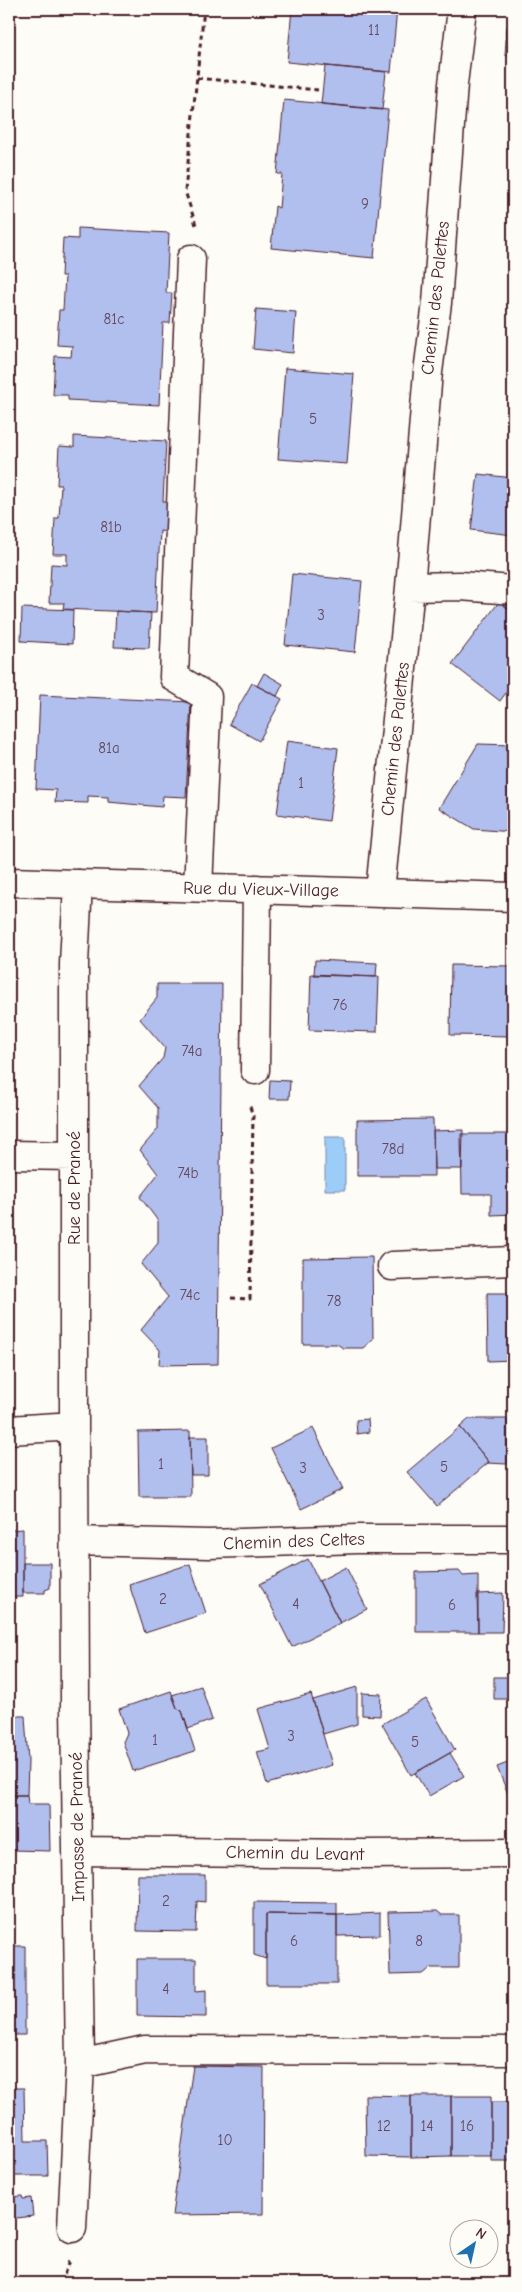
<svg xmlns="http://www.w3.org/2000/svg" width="522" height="2292" viewBox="0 0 522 2292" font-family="'Comic Neue',sans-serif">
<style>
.water{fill:#9cccf8;stroke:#7b87a6}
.building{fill:#b1bfef;stroke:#4a1f2b}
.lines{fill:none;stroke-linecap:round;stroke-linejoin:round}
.minor-casing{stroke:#4a1f2b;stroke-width:31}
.path{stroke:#4a1f2b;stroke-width:3;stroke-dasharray:5 4;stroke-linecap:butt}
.minor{stroke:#fdfcf7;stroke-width:28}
.labels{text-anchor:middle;stroke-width:4;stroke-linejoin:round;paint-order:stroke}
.number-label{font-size:15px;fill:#64475c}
.street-label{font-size:18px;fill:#4a1f2b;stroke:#fdfcf7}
</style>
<rect width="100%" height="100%" fill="#fdfcf7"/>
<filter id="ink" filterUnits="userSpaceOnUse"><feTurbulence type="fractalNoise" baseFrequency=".02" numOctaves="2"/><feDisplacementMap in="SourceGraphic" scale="10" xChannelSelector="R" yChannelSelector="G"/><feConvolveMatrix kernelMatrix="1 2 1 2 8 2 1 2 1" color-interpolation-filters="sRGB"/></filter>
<g filter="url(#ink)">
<path class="water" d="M325,1137H345V1190H325Z"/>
<path class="building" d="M292,9H397L391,72L287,62Z
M507,27L513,28V55H505Z
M325,66L386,72L382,110L321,104Z
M284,100L388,110L374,258L271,248L275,206L279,208L282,174H277Z
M78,228L169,233L166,293H172L170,323H163L159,405L68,400V395H53L55,356L71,357L72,346L57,345L59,310H63L65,276H61L63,238L78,239Z
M256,309L296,312L293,353L253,349Z
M285,368L354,374L347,464L278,459Z
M74,436L166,441L163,501H169L167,532L160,531L156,613L63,609L64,603H49L51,564L67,565V554H53L55,518H59L61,485H57L59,446L74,447Z
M478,474L513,478V535L471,530Z
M292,574L362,581L355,652L285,645Z
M508,600H513V612L504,605Z
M499,602L513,612V683L500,701L452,664Z
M22,608L73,610L72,644L21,641Z
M116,611L151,613L149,648L114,647Z
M264,673L283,684L277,696L257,686Z
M252,683L282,699L259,741L229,724Z
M40,695L191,702L186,797L163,796L162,807L108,802V797L88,796V803L55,802L56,790L36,789Z
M287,741L338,748L329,821L277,814Z
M478,744L513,745V832L474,829L439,808Z
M315,960L377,963L376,977L314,975Z
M512,962L513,1036L450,1035L451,965L511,966Z
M311,974L379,977L377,1032L309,1030Z
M157,984H222L218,1364L159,1365L160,1350L141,1330L168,1297L141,1264L158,1243V1221L140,1197L158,1174L140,1150L158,1129V1108L139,1086L163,1058L165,1048L140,1019L157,998Z
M270,1080L290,1081L289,1099H269Z
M433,1119L434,1176H357V1120Z
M463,1130L462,1169H434L433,1131Z
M461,1134H513V1214L491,1215V1194H462Z
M372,1257L373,1339L363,1348H343L337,1344H303V1258Z
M487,1293H513V1360L488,1361Z
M368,1419L369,1432L357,1434L356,1420Z
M469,1419H507V1464L487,1463L489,1462L460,1427Z
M460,1427L489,1462L437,1506L407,1472Z
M313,1428L343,1489L301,1509L271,1448Z
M190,1431L191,1497H139L138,1432Z
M190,1437H208V1475H191Z
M23,1529V1597H9V1530Z
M308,1559L340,1623L292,1647L260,1584Z
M23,1563H50V1588L45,1590V1593H23Z
M190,1564L206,1613L145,1633L129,1584Z
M346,1567L367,1609L340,1623L319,1581Z
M459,1571L463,1576L478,1575V1632H416V1572Z
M503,1593L502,1632H478L477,1594Z
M509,1597H513V1609L509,1608Z
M494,1677H513V1699H494Z
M201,1686L212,1720L188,1729L182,1711L177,1708L172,1695Z
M357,1687V1724L323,1734L313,1700Z
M171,1691L177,1708L182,1711L195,1751L133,1771L123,1742L127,1733L119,1709Z
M362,1693L381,1694L380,1716L362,1715Z
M311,1694L332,1765L267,1784L257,1752L270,1749L258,1709Z
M426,1699L455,1750L411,1775L382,1724Z
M9,1716H25L28,1761L27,1795H9Z
M450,1753L464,1776L429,1796L415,1773Z
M513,1761V1806L497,1767Z
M12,1795H27L28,1804H49L50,1851L12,1850Z
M138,1875H205V1902L197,1901L196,1932L137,1931Z
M254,1902L337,1903V1915L266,1914V1959L254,1955Z
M437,1911L442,1915H459V1968H431L423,1974L390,1975L388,1912Z
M380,1913V1935L337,1936V1915Z
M266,1914L337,1915V1984H266Z
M9,1946H25V2035H9Z
M137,1959H196V1991L206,1990V2017L137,2016Z
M193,2066L264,2067L263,2214L172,2215Z
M9,2088H24L25,2141H47L48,2176H9Z
M365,2095L411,2096V2157L366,2156Z
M411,2096H451V2156L411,2157Z
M451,2096H491V2156H451Z
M491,2102H513V2161H491Z
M22,2196L23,2199L31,2198L33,2216L9,2219V2197Z"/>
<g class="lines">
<g class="minor-casing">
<path id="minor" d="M191,259L174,677L207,697L198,887
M410,587L460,586L513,590
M9,882L513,897
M380,892L410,587L428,372L437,303L453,84L462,9
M255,1070L257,889
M9,1155L74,1156
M392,1266L513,1261
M9,1430L74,1426
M75,1541L209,1544L357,1539H513
M78,1851L364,1854L513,1853
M80,2064L145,2050L513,2051
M72,2228L80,2064L75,1705L74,1426V964L78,884"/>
</g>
<path class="path" d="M197,78L318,90
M196,225L185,191L204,9
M231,1298L250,1299L253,1116L249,1104
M61,2283L69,2261"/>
<use href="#minor" class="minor"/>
</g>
</g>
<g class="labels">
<g class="number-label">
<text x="374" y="35">11</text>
<text x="365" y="209">9</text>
<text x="114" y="324">81c</text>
<text x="313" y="424">5</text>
<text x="111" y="532">81b</text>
<text x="321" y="620">3</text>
<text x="109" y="753">81a</text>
<text x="301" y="788">1</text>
<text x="340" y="1010">76</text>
<text x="192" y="1056">74a</text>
<text x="393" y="1154">78d</text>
<text x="188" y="1178">74b</text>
<text x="190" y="1300">74c</text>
<text x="334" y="1306">78</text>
<text x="161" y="1469">1</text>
<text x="444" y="1472">5</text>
<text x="303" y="1473">3</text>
<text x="163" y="1604">2</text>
<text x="296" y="1609">4</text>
<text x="452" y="1610">6</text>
<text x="291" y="1741">3</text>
<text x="155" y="1745">1</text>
<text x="415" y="1747">5</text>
<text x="166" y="1906">2</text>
<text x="294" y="1946">6</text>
<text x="419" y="1946">8</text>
<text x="166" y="1994">4</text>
<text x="384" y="2131">12</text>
<text x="427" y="2131">14</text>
<text x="467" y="2131">16</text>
<text x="225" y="2145">10</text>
</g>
<g class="street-label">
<text transform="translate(435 298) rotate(-84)" y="6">Chemin des Palettes</text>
<text transform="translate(395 739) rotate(-84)" y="6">Chemin des Palettes</text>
<text transform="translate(261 889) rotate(1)" y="6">Rue du Vieux-Village</text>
<text transform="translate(74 1188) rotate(-90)" y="6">Rue de Pranoé</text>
<text transform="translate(294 1541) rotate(-2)" y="6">Chemin des Celtes</text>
<text transform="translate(77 1827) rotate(-91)" y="6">Impasse de Pranoé</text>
<text transform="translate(295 1853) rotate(1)" y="6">Chemin du Levant</text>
</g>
</g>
<rect width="522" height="2292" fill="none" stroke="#fdfcf7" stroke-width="30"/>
<rect x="15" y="15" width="492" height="2262" fill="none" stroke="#4a1f2b" stroke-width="2" filter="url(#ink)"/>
<g transform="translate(474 2244) rotate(34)"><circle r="24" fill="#fdfcf7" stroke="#b5a4a5"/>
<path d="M0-4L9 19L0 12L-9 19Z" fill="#1f6fb2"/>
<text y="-8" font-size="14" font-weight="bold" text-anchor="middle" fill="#4a1f2b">N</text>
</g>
</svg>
